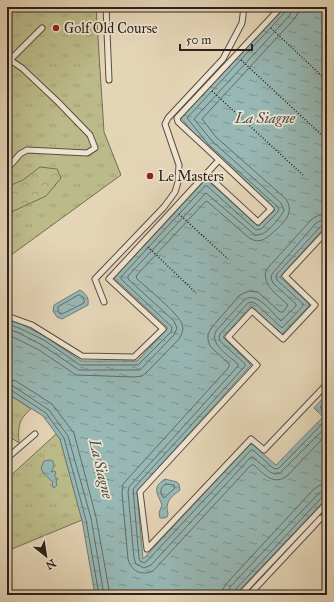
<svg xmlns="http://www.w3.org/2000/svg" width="334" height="602" viewBox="0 0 334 602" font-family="'IM FELL Great Primer',serif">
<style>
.grass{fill:url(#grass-tufts);stroke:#746e52}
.forest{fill:url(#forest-crowns);stroke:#746e52}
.water{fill:url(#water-ripples);stroke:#6c7c77}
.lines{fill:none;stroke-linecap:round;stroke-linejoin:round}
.shore{stroke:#626c68;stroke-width:1}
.lane-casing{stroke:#5a4e42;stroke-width:7}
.path{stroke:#2c211b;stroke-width:1.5;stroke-dasharray:1 2;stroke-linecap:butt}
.lane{stroke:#eee4d0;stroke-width:5}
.poi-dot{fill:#8f2418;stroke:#eee4d0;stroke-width:1.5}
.labels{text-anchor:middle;stroke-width:3.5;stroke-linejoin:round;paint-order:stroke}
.poi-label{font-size:14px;fill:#2c211b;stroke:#eee4d0;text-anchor:start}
.water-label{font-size:15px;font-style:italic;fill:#4c4e49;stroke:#eee4d0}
</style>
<defs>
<pattern id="grass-tufts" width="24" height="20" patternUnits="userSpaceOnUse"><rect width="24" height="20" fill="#bbbb89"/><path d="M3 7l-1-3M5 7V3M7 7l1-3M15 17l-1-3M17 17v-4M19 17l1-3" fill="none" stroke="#a1a076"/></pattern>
<pattern id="forest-crowns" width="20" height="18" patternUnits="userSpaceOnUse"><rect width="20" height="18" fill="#bbbb89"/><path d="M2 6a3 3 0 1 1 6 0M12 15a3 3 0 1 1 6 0" fill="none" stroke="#a1a076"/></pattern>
<pattern id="water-ripples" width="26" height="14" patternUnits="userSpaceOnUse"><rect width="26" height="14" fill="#97b8b5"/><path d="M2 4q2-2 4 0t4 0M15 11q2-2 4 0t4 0" fill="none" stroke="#7b9592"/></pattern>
</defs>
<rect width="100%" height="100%" fill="#e5d5b7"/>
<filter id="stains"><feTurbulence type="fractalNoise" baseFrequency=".005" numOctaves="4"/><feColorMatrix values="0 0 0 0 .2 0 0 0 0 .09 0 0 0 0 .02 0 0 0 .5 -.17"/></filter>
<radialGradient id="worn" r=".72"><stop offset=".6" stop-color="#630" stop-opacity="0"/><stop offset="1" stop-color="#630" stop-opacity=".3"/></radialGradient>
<path class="grass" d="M7,7H96L104,132L121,175L7,258Z
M7,393L31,409C18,420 18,427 19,443L7,435Z
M56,434L60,439L82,520L7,551V479Z"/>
<path class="forest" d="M40,167L57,169L61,178L46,196L7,214V187L23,180Z"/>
<path class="water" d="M285,7H327V232L323,229L280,277L310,305L282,334L251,306L223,337L251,365L137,491L143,559L251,443L276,465L323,417L314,408L327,394V498L235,595H95L82,520L60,439L43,416L7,393V320L21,324L46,337L81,361H137L168,328L114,278L206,179L258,226L275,210L206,148L181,118Z
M80,290C86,294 89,297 88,305L62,319L57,317L53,311L54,305Z
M50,460L53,461L54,466L51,472L55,471L56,474L54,476L58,479L56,481L57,485L54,488L52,485L53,482L43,473L41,468L44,461Z
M165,479L177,482L179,484L180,490C174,495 168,498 167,507C167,511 169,513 167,517L164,518H160L159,513L162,505C158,494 151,488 165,479Z"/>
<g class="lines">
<path class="shore" d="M327,215H319L312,219L266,270C262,286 278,295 288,305L283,312H280L258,292L249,291L240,295L212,327L208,334V340L210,346L229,364V367L123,484L122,493L128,559C131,571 141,576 153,571L251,465H254C264,474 274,487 288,475L327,434
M327,221L322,220L316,223L272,274L271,278L273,283L296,304V306L281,321C272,313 257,290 244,300L216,331C209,344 229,356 238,364V366L129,487L128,492L134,558L136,564L144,568L151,565L251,457H253L270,472L275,474L280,473L327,426
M327,227L324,225L320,227L276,275L277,280L303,304V306L282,328L255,303L251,302L248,303L220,334L219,337L220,341L245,364V366L133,489L139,558L140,561L144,563L147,561L251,450H253L273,468L276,469L279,468L326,420V415L320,407L327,400
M79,295L83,297L84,300V303L62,314H60L58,310V307Z
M7,324L19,328L44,340L80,365H138L171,332L172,327L121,279V277L205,186H207L256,230L261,229L277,213L279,209L277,206L209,145L187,118L286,11L287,7
M7,329L17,332L42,345L79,370H140L174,335L177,328L174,321L128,279V276L206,193L255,235C258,235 259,235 262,234C268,232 282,216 284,210L281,203L212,141L194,119L290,15L292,7
M7,335L15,338L39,350L76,375L134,377L142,376L147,372L179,339C182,334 184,329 182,324C179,314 146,287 137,279L136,276L206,201L208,202L248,237C260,246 268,237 277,229C286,220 294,212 286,199L216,137L202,119L295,18L298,13L299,7
M7,379L16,381L52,404L74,433L96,517L110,595
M7,385L13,386L49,410L68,436L91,518L104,595
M7,390H11L46,413L64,438L86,520L99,595
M166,484L174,485L175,488L164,498C159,493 160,487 166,484Z
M222,595L223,589L226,584L314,489L320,485L327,484
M228,595L230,587L319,493L322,491L327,490
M233,595L234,591L322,497L327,495"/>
<g class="lane-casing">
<path id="lane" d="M106,7L109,80
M7,169L20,154L27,150L87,153L95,148L90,135L58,102L22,68L10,60L42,28
M206,174L258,222L271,209L219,160
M327,237L324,234L285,276L315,305L283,339L252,311L228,337L257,365L140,492L147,549L251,439L264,450L327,384
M104,302L95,279L164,207L175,192L178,182L179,165L165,124L168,118L223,59L242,23L244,7
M7,316L32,325L82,356L134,357L163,329L109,279L219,160L178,122L177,118L281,7
M7,458L35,434
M240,595L327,503
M249,595L321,518L327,516"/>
</g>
<path class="path" d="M271,28L327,81
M241,60L327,140
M212,91L303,175
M179,214L228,259
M148,247L196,293"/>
<use href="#lane" class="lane"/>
</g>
<g class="poi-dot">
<circle cx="56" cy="28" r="4"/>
<circle cx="150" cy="176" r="4"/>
</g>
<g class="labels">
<g class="poi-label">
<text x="64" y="33">Golf Old Course</text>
<text x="158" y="181">Le Masters</text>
</g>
<g class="water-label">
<text x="265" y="123">La Siagne</text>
<text transform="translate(101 469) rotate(77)" y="5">La Siagne</text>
</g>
</g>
<rect width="334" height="602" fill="none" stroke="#e5d5b7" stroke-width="24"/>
<rect x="8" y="8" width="318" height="586" fill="none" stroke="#2c211b" stroke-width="2"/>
<rect x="12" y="12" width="310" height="578" fill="none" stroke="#2c211b"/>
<g transform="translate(46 556) rotate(150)" stroke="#eee4d0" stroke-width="3" paint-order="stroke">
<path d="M0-3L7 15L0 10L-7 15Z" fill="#2c211b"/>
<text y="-6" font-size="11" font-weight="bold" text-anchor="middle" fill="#2c211b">N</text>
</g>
<path d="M180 44v6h72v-6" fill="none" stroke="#2c211b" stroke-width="2"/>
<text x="186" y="44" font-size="12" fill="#2c211b" stroke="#eee4d0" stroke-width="3" paint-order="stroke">50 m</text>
<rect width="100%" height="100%" filter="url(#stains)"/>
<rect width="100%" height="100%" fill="url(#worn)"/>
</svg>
